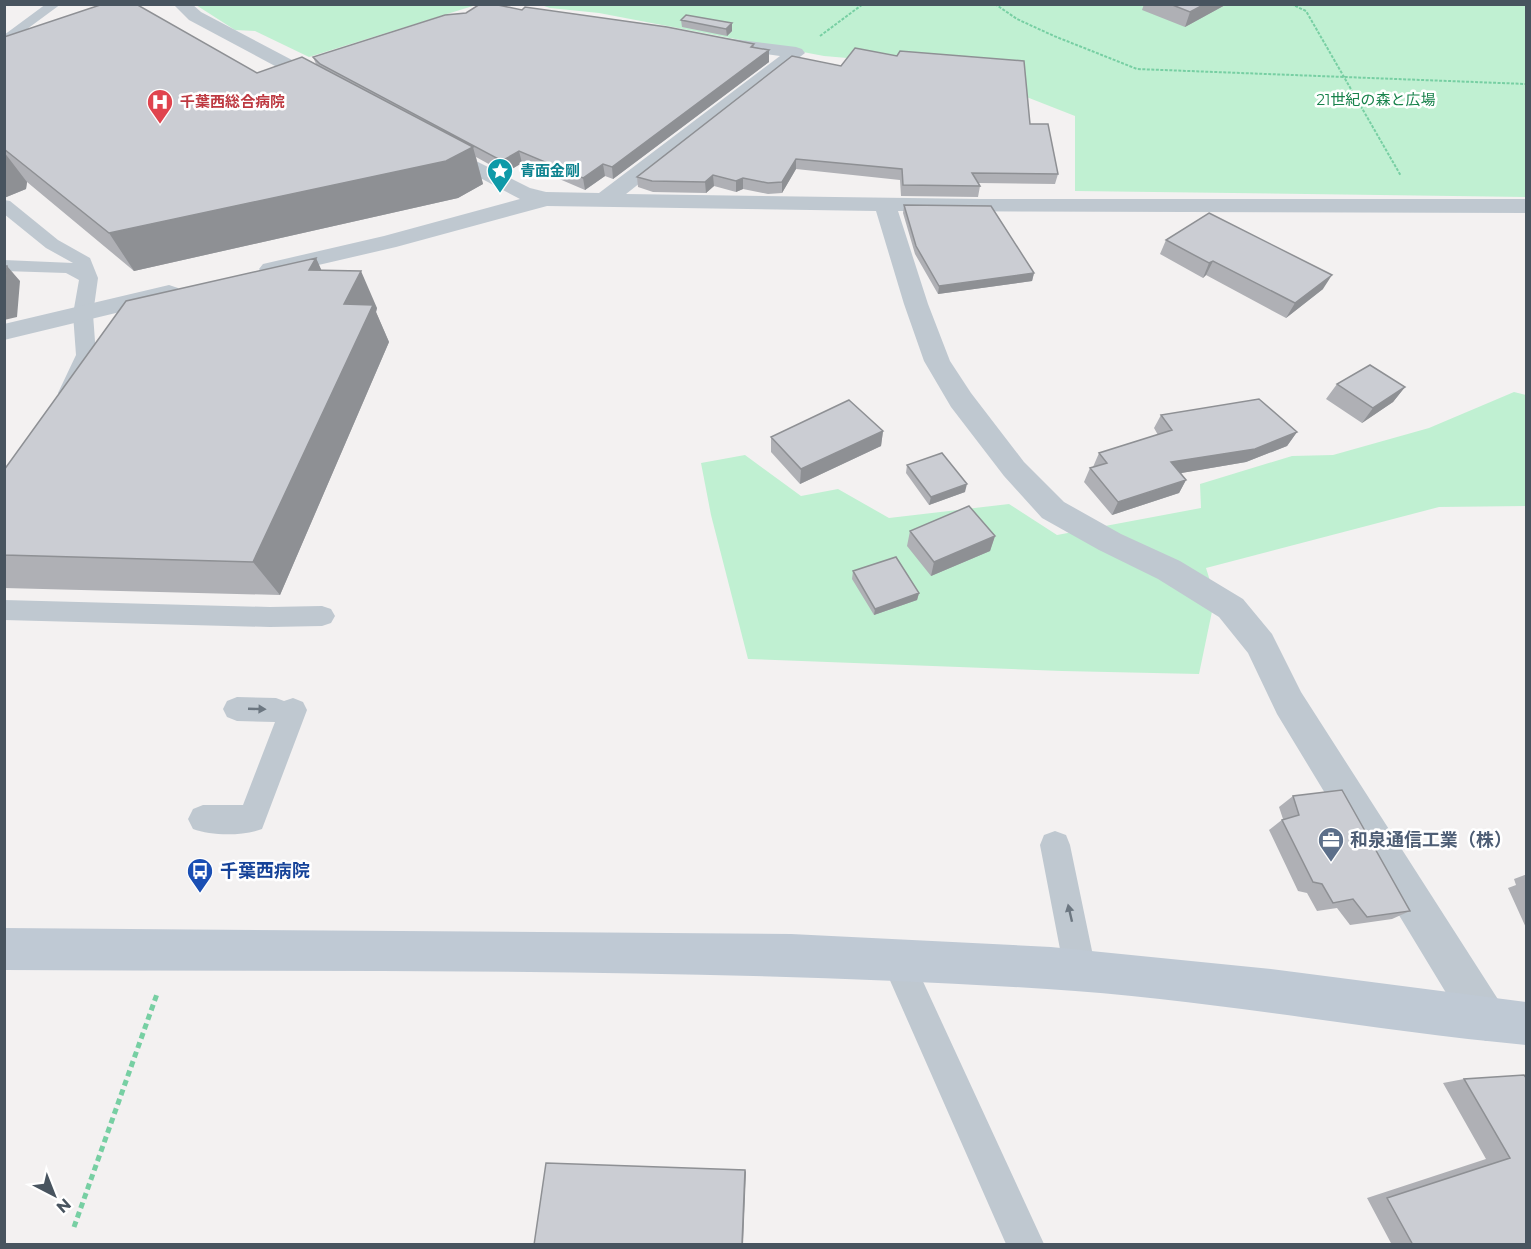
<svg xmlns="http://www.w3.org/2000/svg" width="1531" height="1249" viewBox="0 0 1531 1249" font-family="Montserrat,'Noto Sans JP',sans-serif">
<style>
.green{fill:#c0f0d2}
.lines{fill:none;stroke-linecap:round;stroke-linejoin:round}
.path-far1{stroke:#77cfa3;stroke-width:2;stroke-dasharray:3 1.5;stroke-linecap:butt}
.path{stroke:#77cfa3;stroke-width:5;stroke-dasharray:6 4;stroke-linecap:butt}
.lane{fill:#bfc8d0;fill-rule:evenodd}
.street{fill:#bfc8d0;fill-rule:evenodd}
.secondary{fill:#bfc9d4;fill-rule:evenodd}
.wall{fill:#afb0b5}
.shaded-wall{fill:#8e9094}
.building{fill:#cbcdd3;stroke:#8e9094;stroke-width:1.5}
.oneway{fill:#6c7781}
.labels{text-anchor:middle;stroke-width:5;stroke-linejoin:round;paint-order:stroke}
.far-park-label{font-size:15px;fill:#17824b;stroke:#fff}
.far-health-label{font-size:15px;font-weight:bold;fill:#be3a42;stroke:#fff;text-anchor:start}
.far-culture-label{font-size:15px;font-weight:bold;fill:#0d838f;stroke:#fff;text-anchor:start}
.service-label{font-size:18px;font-weight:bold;fill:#4e5e75;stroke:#fff;text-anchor:start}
.transit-label{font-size:18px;font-weight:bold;fill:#164399;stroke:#fff;text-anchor:start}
</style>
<rect width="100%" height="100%" fill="#f3f1f1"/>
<path class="green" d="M196,5H476L309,57L255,31L235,30Z
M541,5H1526V197L1075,191V116L1024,96L1009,72L824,56L599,13L550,8Z
M1514,392L1526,395V506L1439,507L1206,568L1215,597L1199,674L1062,671L748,659L711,515L701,463L745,455L801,496L838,489L889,518L1009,504L1057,535L1201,508L1200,484L1292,456L1333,455L1429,428Z"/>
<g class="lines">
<path class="path-far1" d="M995,4L1017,19L1054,36L1137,69L1526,84
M1291,4L1306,11L1401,176
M820,36L863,4"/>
<path class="path" d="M74,1227L157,994"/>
<path class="lane" d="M46,4H61L4,46V35Z
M4,200L10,201L58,240L90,258L98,278L93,314L96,355L75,398L68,400L61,398L58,393L76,355L73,314L79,280L66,273L4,271V260L73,263L46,248L4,214Z
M4,600L270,607L322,606L331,609L335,616L331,623L322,626L270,627L4,620Z
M237,697L276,698L284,701L293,698L303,702L307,710L262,829C243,836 212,836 193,829L188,819L193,809L203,805H243L275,722L237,721L227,717L223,709L227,701Z
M1055,831L1066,835L1070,845L1096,970L1091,981L1080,986L1069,981L1064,970L1040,845L1044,835Z
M897,944L908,949L1044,1244H1006L881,960L886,949Z"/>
<path class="street" d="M173,4H192L201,12L330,80L333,84L330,88H316L189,20Z
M717,37L796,47L802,49L805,53L626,194L981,199H1526V213L898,211L928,304L950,361L971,393L1024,462L1064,502L1121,534L1180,561L1243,599L1272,634L1301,692L1501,1004L1508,1019L1501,1034L1486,1041L1471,1034L1277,714L1248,653L1219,617L1158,579L1099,550L1042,518L1004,476L951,407L924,361L904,304L876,211L547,206L396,247L271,276L263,274L259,269L263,264L384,236L520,199L435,154L432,150L435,146L442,144L530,188L546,192L599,193L780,56L711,46L708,42L711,38Z
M169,285L178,288L181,293L178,298L4,340V324Z"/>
<path class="secondary" d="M4,928L791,934L1051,947L1271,969L1526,1002V1045C1367,1030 1208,999 1047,989C700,967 352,972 4,970Z"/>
</g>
<path class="wall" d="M1144,4H1227L1185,27L1142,10Z
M681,20L732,23V31L727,36L682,27Z
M4,37L257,73L316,64L313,57L754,44V47L769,50V62L613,179L605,176L585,190L522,163L505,173L476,157L483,184L458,198L134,271L27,182L26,189L4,198Z
M1030,124L1058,174L1055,184L979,183L980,186L978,197L901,196L900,180L796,169L782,193L768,194L743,189L736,192L714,186L706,193L653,192L638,187L637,177Z
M904,205L1034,273L1032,281L938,294L915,254L903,213Z
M1166,240L1323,289L1286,318L1206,275L1203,278L1160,254Z
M316,258L321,270L377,308L376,312L389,342L280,595L4,588V470Z
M1337,384L1405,387L1393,402L1362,423L1326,399Z
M1161,415L1297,432L1287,446L1246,462L1181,473L1186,480L1179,493L1112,515L1084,482L1090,468H1093V467L1099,453L1158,435L1154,428Z
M883,431L881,446L800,484L771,452V437Z
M907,465L965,492L929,505L906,473Z
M910,531L995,536L990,551L931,576L907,546Z
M853,571L919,593L917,600L874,615L852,579Z
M1293,796L1410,911L1392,919L1350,925L1337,908L1317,911L1307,893L1298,891L1269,830L1283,819L1279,807Z
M1527,874V930L1508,888L1516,885L1514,879Z
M1464,1079H1527V1245H1392L1367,1198L1486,1159L1443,1083Z"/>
<path class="shaded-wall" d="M1205,4H1227L1185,27L1190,12Z
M732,23V31L727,36L726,29Z
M769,50V62L613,179L612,167Z
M473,147L483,184L458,198L134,271L109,233Z
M519,151L522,163L505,173L502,161Z
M4,152L27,182L26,189L4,198Z
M796,159V169L782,193V182Z
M603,164L605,176L585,190L583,178Z
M713,175L714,186L706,193L705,182Z
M743,178V189L736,192V181Z
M316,258L333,296L309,270Z
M1213,261L1206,275L1203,278L1209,263Z
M7,266L20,281L17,317L4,320V299Z
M361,271L377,308L376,312L389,342L280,595L253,562L344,304Z
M1034,273L1032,281L938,294L939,286Z
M1332,275L1323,289L1286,318L1295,303Z
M1405,387L1393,402L1362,423L1373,408Z
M883,431L881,446L800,484L801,469Z
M1297,432L1287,446L1246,462L1164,476L1171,462Z
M1186,480L1179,493L1112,515L1118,502Z
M967,484L965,492L929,505L931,497Z
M995,536L990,551L931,576L934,562Z
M919,593L917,600L874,615L875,609Z
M745,1170L746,1172L743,1245H742Z"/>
<path class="building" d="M103,4H136L257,73L302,57L473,147L446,161L109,233L4,149V37Z
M480,4H493L522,10L525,7L667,27L754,44L751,47L769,50L612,167L603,164L583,178L519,151L502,161L320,64L313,57L445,15L466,13Z
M1170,4H1205L1190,12Z
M686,15L732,23L726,29L681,20Z
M855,48L897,56L900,51L1024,61L1030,124H1048L1058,174L972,173L980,186L903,185L902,169L796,159L782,182L768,183L743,178L736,181L713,175L705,182L652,181L637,177L792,56L841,66Z
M904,205L991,206L1034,273L939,286L916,246Z
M1209,213L1332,275L1295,303L1213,261L1209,263L1166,240Z
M316,258L309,270L361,271L344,304L373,305L253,562L4,555V470L126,301Z
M4,266H7L4,299Z
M1370,365L1405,387L1373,408L1337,384Z
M1259,399L1297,432L1255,449L1171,462L1186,480L1118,502L1090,468L1107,463L1099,453L1172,430L1161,415Z
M849,400L883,431L801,469L771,437Z
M942,453L967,484L931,497L907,465Z
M969,506L995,536L934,562L910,531Z
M896,557L919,593L875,609L853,571Z
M1342,790L1410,911L1367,917L1353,899L1333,903L1322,884L1313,882L1282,820L1299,815L1293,796Z
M1524,1075L1527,1079V1245H1413L1387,1198L1510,1158L1464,1079Z
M546,1163L745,1170L742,1245H534Z"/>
<defs><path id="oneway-solid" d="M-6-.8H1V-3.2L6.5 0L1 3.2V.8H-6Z" transform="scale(1.5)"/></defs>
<g class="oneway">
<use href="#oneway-solid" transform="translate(257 709) rotate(2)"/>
<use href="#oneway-solid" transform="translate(1070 913) rotate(-103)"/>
</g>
<defs>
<g id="hospital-pin" transform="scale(1.35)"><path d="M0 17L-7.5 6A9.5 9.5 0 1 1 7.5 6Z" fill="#e0444e" stroke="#fff"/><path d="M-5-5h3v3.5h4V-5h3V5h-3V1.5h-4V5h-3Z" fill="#fff"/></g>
<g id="sight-pin" transform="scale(1.35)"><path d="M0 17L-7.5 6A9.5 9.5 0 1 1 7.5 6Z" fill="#0f9aa8" stroke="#fff"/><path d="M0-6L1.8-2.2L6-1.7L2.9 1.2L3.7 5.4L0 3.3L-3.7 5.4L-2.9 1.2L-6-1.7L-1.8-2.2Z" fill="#fff"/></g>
<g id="office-pin" transform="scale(1.35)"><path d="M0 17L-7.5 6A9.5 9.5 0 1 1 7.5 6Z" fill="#5c6f8a" stroke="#fff"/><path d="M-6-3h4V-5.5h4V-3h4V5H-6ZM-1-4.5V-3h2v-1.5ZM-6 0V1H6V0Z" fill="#fff"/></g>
<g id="bus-pin" transform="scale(1.35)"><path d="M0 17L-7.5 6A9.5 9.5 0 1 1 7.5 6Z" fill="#1a4fb4" stroke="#fff"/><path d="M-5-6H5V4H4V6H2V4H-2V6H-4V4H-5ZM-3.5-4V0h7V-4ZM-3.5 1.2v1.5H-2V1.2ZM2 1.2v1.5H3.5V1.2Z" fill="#fff"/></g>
</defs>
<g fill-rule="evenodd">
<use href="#hospital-pin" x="160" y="102"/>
<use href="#sight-pin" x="500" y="171"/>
<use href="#office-pin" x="1331" y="840"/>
<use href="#bus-pin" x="200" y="871"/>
</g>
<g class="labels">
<g class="far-park-label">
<text x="1376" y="105">21世紀の森と広場</text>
</g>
<g class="far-health-label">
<text x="180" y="107">千葉西総合病院</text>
</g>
<g class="far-culture-label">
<text x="520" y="176">青面金剛</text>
</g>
<g class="service-label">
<text x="1350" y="846">和泉通信工業（株）</text>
</g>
<g class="transit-label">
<text x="220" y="877">千葉西病院</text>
</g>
</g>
<rect width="1531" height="1249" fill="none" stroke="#48545f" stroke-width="12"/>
<g transform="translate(54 1195) rotate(138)" stroke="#ffffff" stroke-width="4.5" paint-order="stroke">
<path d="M0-4.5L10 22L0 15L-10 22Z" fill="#48545f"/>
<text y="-9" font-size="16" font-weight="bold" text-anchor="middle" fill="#48545f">N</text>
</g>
</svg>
